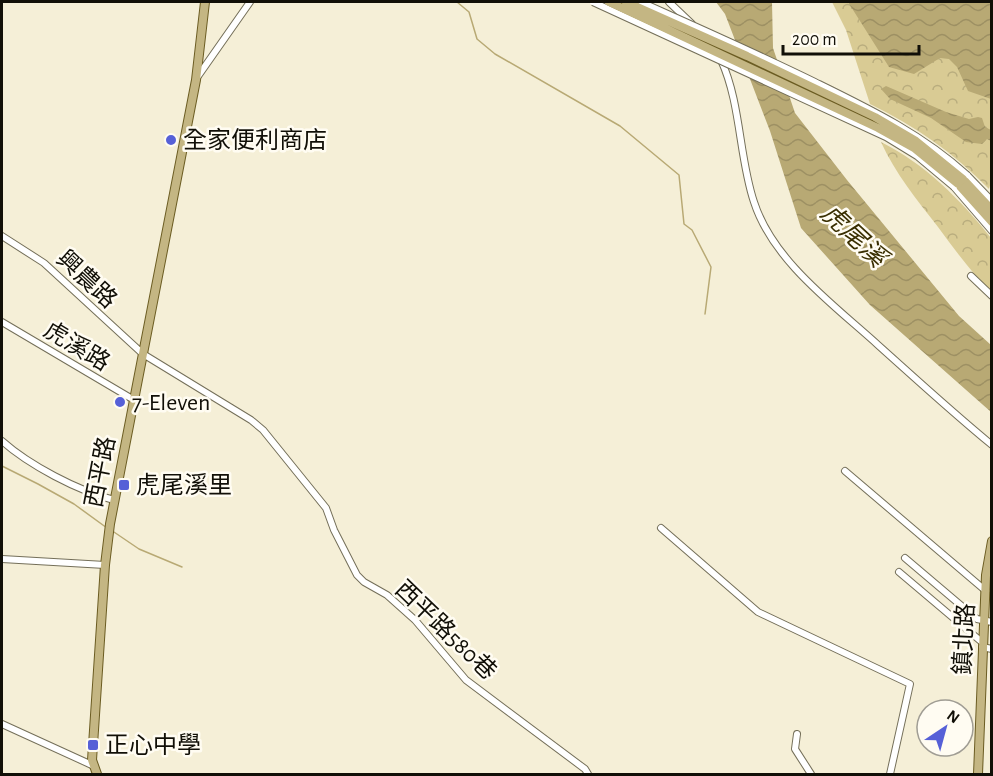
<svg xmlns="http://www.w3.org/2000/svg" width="993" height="776" viewBox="0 0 993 776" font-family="'Alegreya Sans','Noto Sans TC',sans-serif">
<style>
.forest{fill:url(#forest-crowns)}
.water{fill:url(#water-waves)}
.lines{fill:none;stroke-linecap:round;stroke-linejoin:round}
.stream{stroke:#b8a974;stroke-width:1.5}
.minor-casing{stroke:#746f59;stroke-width:8}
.major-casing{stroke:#6b5c22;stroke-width:10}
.minor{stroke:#fff;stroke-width:6}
.major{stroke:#c4b683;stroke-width:8}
.minor-bridge-casing{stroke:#746f59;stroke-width:8;stroke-linecap:butt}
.major-bridge-casing{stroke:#6b5c22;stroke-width:10;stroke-linecap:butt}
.minor-bridge{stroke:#fff;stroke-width:6}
.major-bridge{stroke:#c4b683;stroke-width:8}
.poi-dot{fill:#5660d7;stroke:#fffcf2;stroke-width:2}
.labels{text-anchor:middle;stroke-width:5;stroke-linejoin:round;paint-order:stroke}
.poi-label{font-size:24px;fill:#110f07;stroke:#fffcf2;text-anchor:start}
.street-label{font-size:24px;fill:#110f07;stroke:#fffcf2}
.water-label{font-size:26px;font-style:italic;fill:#3a2f02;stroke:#fffcf2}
</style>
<defs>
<pattern id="forest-crowns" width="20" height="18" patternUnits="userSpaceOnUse" patternTransform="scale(1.5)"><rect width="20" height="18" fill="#d9cb94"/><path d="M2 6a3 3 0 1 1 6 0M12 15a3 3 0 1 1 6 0" fill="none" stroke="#b9ad7e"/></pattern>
<pattern id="water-waves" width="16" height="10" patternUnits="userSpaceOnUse" patternTransform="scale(1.5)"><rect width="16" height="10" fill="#b8a974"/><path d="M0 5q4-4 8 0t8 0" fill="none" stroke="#9d9063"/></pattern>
</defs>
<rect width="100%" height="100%" fill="#f5efd7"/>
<path class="forest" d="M832,2H991L992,179L989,189C954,153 915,126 870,104L846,30Z
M881,142C924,163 962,201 991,238V292C971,272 955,250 938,227C917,200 895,173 881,142Z"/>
<path class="water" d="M716,2H772L773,48L795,113L847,180L959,316L991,345V412L870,305L801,228L770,131L725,14Z
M848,2H991V99L968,91L957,67L949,59L940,58L914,74L889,67Z
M886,86L946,112L969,119L978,117L982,118L985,127L991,130V141L987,139L982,144L966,142L931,118L890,99L881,89Z"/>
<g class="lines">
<path class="stream" d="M457,2L469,12L477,39L495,54L620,126L679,175L684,224L692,230L711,267L705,314
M2,466L38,484L74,504L107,528
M111,530L139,549L182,567"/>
<g class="minor-casing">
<path id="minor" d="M669,2L692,24
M721,60C741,103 739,158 754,202C773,261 834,305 878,345C916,379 953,413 992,445
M196,79L250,2
M967,175L992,201
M954,187L992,231
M2,236L44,263L143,354L251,420L263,430L326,508L334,530L357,575L364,582L387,595L415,620L466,680L585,769L588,774
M971,276L992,296
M2,322L134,400
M2,441C29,465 78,491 114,500
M845,471L986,591
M661,528L758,612L910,684L890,774
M905,558L977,619L992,622
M2,559L105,565
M899,572L983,643
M982,647L992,649
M2,724L94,766
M797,734L795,749L811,774"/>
</g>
<g class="major-casing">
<path id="major" d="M963,179L992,210
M958,184L992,222
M97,774L92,760L105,565L110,524L196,80L205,2
M978,774L986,575L992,541"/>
</g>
<use href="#minor" class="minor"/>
<use href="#major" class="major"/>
<g class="minor-bridge-casing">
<path id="minor-bridge" d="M593,2L886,137L917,156L954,187
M641,2C699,28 758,54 815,82C870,109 922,134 967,175"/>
</g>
<g class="major-bridge-casing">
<path id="major-bridge" d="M609,2L878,128L914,148L958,184
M626,2L747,56L875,117L916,141L963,179"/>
</g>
<use href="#minor-bridge" class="minor-bridge"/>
<use href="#major-bridge" class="major-bridge"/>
</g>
<g class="poi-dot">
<circle cx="171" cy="140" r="6"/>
<circle cx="120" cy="402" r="6"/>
<rect x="118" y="479" width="12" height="12" rx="3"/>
<rect x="87" y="739" width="12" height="12" rx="3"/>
</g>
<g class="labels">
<g class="poi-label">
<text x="183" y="148">全家便利商店</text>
<text x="132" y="410">7-Eleven</text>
<text x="136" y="493">虎尾溪里</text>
<text x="105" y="753">正心中學</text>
</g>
<g class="street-label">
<text transform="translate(87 279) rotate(43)" y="8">興農路</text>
<text transform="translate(77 346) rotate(31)" y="8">虎溪路</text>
<text transform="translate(100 472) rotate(-79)" y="8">西平路</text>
<text transform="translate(446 630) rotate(44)" y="8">西平路580巷</text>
<text transform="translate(964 639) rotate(-87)" y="8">鎮北路</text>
</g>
<g class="water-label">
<text transform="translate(854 235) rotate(43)" y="9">虎尾溪</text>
</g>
</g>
<rect width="993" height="776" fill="none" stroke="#110f07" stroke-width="6"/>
<g transform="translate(945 728) rotate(36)"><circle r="28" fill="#fffcf2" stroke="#a09d94" stroke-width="1.5"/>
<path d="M0-4.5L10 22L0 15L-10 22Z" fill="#5660d7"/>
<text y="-9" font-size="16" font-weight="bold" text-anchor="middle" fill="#110f07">N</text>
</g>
<path d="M783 45v9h136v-9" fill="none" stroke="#110f07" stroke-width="3"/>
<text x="792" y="45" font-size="18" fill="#110f07" stroke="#fffcf2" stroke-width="4.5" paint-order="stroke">200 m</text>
</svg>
